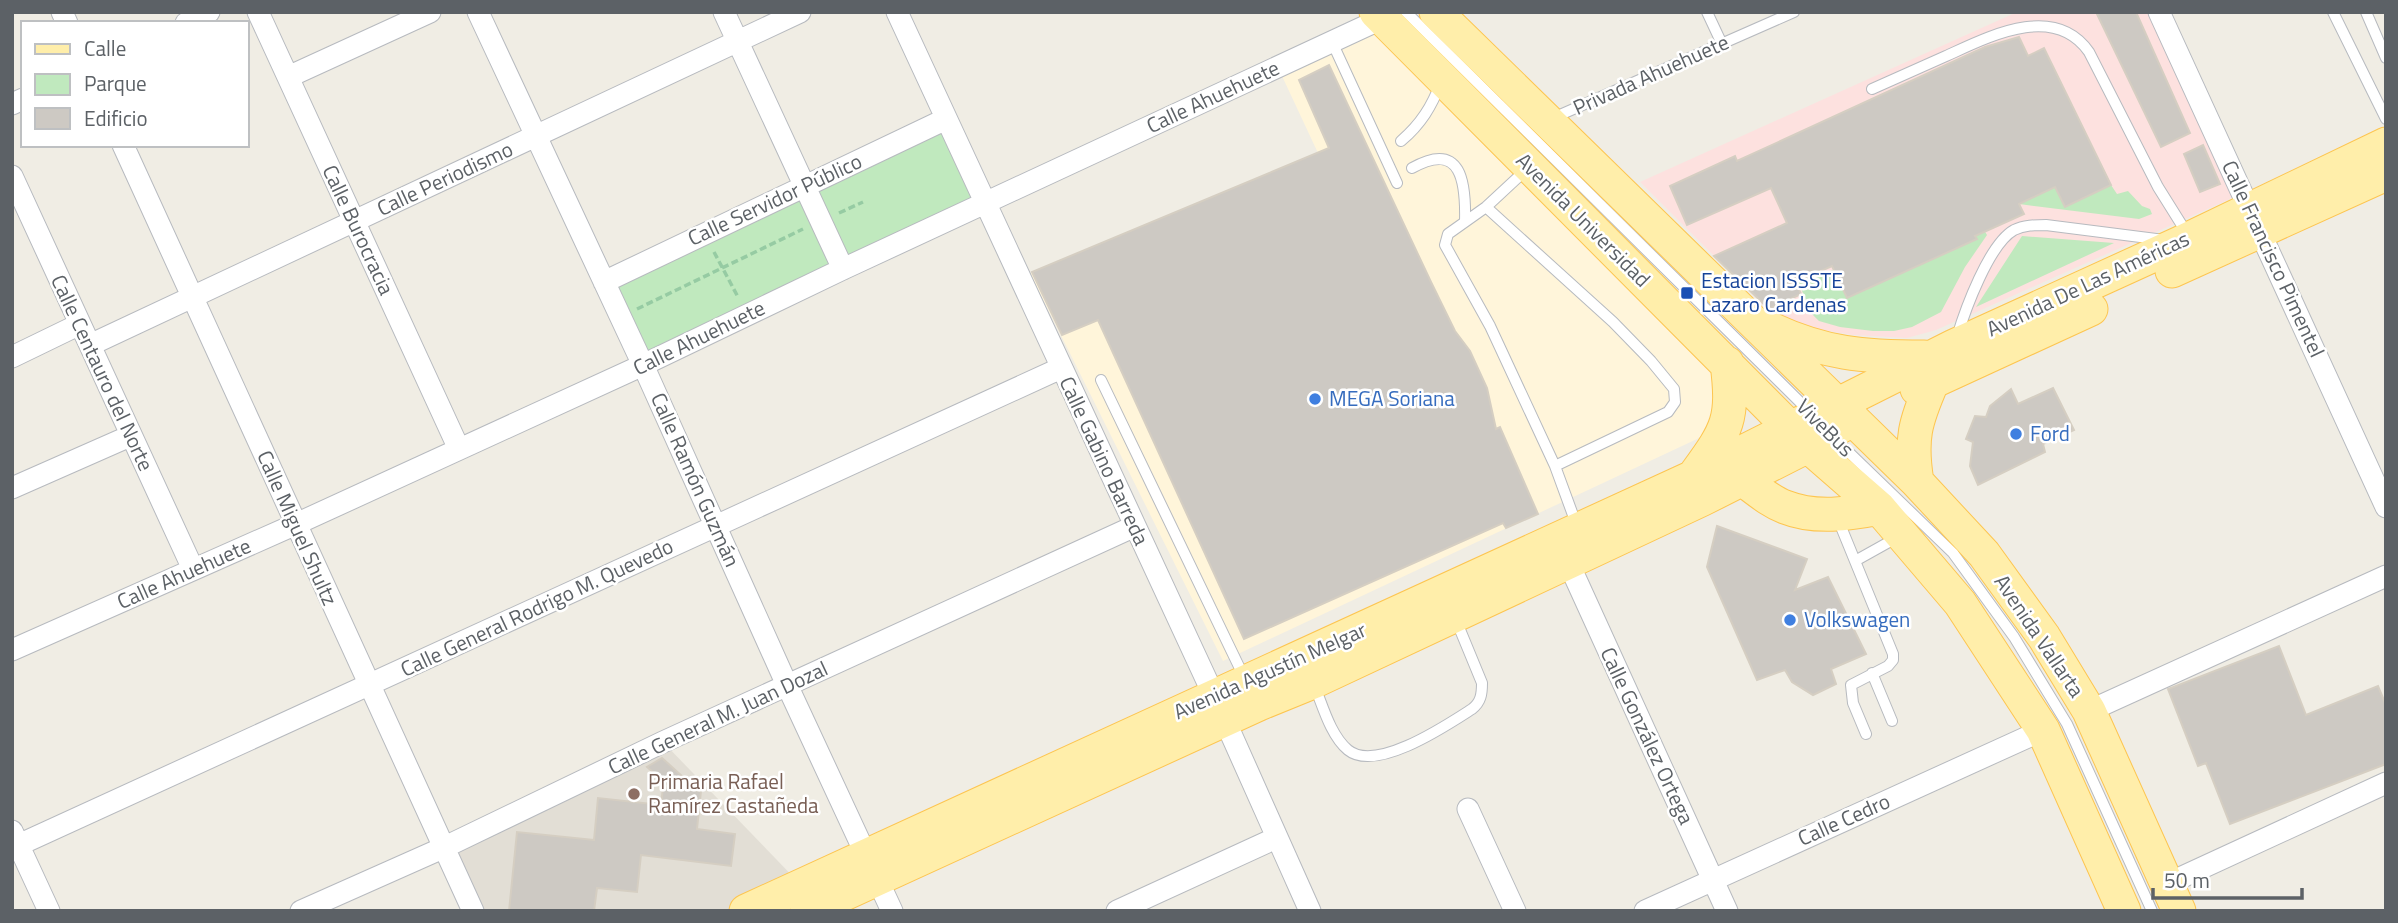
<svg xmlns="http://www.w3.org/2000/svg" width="2398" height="923" viewBox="0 0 2398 923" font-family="'Titillium Web',sans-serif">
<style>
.commercial{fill:#fff5da}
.education{fill:#e2ded5}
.medical{fill:#fde1df}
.green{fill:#c0e9be}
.building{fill:#cdc9c3;stroke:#d5cec2;stroke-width:2}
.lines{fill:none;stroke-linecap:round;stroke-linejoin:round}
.lane-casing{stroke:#b7babf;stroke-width:12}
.street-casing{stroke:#b7babf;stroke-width:23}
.primary-casing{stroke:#fdc550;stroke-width:35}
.path{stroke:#96cba3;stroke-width:3.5;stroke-dasharray:7 3.5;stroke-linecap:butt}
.lane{stroke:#fff;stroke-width:10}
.street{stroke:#fff;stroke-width:21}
.primary{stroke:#fea;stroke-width:33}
.transit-dot{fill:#1a4fb4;stroke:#fff;stroke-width:2.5}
.shop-dot{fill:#3f7fe0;stroke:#fff;stroke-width:2.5}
.education-dot{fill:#8d6e63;stroke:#fff;stroke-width:2.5}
.labels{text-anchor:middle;stroke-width:5;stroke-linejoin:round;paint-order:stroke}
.street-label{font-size:21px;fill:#5c6166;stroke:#fff}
.transit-label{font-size:21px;fill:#164399;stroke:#fff;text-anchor:start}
.shop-label{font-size:21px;fill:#366cbe;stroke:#fff;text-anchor:start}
.education-label{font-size:21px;fill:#785e54;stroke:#fff;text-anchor:start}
</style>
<rect width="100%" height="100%" fill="#f0ede4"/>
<path class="commercial" d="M1375,32L1709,366L1717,383L1709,430L1697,439L1223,661L1030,273L1318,153L1282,76Z"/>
<path class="education" d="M663,742L803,887L746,911H473L445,847Z"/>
<path class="medical" d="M2017,12H2148L2231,185L2233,194L2230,199L1936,330L1907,338L1853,335L1805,327L1768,310L1640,182Z"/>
<path class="green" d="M946,119L986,202L643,365L604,282Z
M2111,185L2117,194L2128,191L2142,206L2150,209L2152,214L2139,219L2019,204L2055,187L2065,207Z
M1984,230L1987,235L1965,267L1941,312L1912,327L1894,331H1873L1840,327L1819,321L1812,314L1796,277L1789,232L1810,279L1833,270L1847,298L1976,239L1974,234Z
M2022,236L2114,243L1976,307Z"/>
<path class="building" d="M2096,12H2136L2190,133L2161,147Z
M2019,37L2028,56L2044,48L2111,185L2065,207L2055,187L2019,204L2024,214L1975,236L1977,239L1847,298L1832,266L1796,282L1801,294L1769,309L1714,256L1787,223L1771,188L1687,225L1670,186L1735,156L1737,161L1985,47Z
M1329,65L1431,282L1455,331L1470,351L1487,388L1496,429L1500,427L1538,514L1506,528L1503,523L1244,639L1098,320L1062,335L1032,272L1329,148L1299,80Z
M2203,145L2220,184L2200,192L2184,154Z
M2053,388L2074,430L2043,444L2045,452L1978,485L1970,466L1973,442L1966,439L1975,416L1986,417L1990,406L2011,389L2018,404Z
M1717,526L1807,559L1795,590L1828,577L1866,654L1831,669L1836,684L1813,695L1792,682L1785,670L1757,680L1707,567Z
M2279,646L2306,715L2378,686L2386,705V764L2230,824L2206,763L2198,766L2168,689Z
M662,758L682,776L671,788L647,767Z
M663,787L701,791L697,829L735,834L731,866L641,855L637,892L597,888L594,911H509L517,832L594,840L598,798L661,805Z"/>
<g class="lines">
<g class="lane-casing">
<path id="lane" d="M1406,12L1810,412
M1707,12L1722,44
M2333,12L2386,119
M2366,12L2386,58
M1332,42L1397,183
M1872,89C1897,78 1921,67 1946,56C1988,37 2054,2 2089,52L2158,187L2188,235
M1553,118L1794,12
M1401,141C1421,124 1432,106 1441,82
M1412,168C1462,140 1466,183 1465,222
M1527,169L1486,207L1448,234L1445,245L1490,326L1555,466L1577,526
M1486,207L1613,322L1651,361L1674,389L1675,402L1668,412L1555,466
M1957,337C1965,310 1989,244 2014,230C2024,225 2035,225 2046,225L2164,240
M1101,380L1245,679
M1833,437L1953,553L2014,637L2067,724L2152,911
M1837,517L1893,654V660L1888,666L1851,685L1853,703L1866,734
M1855,561L1898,537
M1872,673L1892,721
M1315,687C1323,707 1331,736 1348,750C1376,773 1447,725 1472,709C1481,702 1482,694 1482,683L1456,620"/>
</g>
<g class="street-casing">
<path id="street" d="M62,12L67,23
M258,12L459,449
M478,12L643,365L787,685L892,911
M724,12L843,269
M897,12L1214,696L1310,911
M2159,12L2386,507
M186,23L209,12
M288,77L430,12
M12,104L23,99
M123,145L473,911
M12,176L193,569
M604,282L946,119
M90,345L800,12
M12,357L80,324
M12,488L130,436
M1568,562L1727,911
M12,650L294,525L643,365L843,269L1383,18
M2089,711L2386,576
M1468,809L1515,911
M12,831L49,911
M12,848L1061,368
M2167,884L2386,783
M301,911L445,847L663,742L1135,526
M1117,911L1276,838
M1645,911L2043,730"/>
</g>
<g class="primary-casing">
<path id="primary" d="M1376,12L1808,446L1879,508L1960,603L2043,730L2124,911
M1436,12L1917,482L1984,554L2044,637L2089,711L2179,911
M2172,271L2386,174
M1769,328C1824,354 1864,357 1924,357
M1917,389L2091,309
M1696,473C1728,429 1734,419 1727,363
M1742,479C1756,489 1769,501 1785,507C1815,519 1849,514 1879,508
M1917,482C1910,439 1915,422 1932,383
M746,911L1693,477L1954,346L2180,243L2386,144
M807,911L1259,704L1313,682L1703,499L1808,446L1853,419"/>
</g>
<path class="path" d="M839,213L863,202
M714,252L738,297
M637,309L803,229"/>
<use href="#lane" class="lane"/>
<use href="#street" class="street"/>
<use href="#primary" class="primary"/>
</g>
<rect class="transit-dot" x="1680" y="286" width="14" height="14" rx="3.5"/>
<g class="shop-dot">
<circle cx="1315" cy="399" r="7"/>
<circle cx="2016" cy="434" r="7"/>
<circle cx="1790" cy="620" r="7"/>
</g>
<circle class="education-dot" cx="634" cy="794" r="7"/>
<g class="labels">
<g class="street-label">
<text transform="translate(1651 75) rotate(-24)" y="7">Privada Ahuehuete</text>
<text transform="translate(1213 97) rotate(-25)" y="7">Calle Ahuehuete</text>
<text transform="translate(445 179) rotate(-25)" y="7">Calle Periodismo</text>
<text transform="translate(775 200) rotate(-25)" y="7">Calle Servidor Público</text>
<text transform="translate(1583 220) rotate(45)" y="7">Avenida Universidad</text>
<text transform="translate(358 230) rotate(65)" y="7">Calle Burocracia</text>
<text transform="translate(2273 259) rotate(65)" y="7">Calle Francisco Pimentel</text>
<text transform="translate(2088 284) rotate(-25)" y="7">Avenida De Las Américas</text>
<text transform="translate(699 338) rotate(-26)" y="7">Calle Ahuehuete</text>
<text transform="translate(102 373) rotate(65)" y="7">Calle Centauro del Norte</text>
<text transform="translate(1825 428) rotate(45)" y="7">ViveBus</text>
<text transform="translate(1104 461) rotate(65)" y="7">Calle Gabino Barreda</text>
<text transform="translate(695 480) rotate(66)" y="7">Calle Ramón Guzmán</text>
<text transform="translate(297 528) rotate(66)" y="7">Calle Miguel Shultz</text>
<text transform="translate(184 574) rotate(-24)" y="7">Calle Ahuehuete</text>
<text transform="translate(537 608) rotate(-25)" y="7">Calle General Rodrigo M. Quevedo</text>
<text transform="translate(2039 636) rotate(56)" y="7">Avenida Vallarta</text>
<text transform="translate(1270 671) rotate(-24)" y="7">Avenida Agustín Melgar</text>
<text transform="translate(718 718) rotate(-25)" y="7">Calle General M. Juan Dozal</text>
<text transform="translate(1647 736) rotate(65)" y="7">Calle González Ortega</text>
<text transform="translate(1844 820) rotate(-24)" y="7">Calle Cedro</text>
</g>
<g class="transit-label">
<text x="1701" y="288">Estacion ISSSTE<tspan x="1701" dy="24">Lazaro Cardenas</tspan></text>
</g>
<g class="shop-label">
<text x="1329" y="406">MEGA Soriana</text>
<text x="2030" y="441">Ford</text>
<text x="1804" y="627">Volkswagen</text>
</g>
<g class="education-label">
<text x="648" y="789">Primaria Rafael<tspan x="648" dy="24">Ramírez Castañeda</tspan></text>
</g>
</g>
<rect width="2398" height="923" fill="none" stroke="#5c6166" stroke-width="28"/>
<rect x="21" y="21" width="228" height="126" fill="#ffffff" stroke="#bec0c2" stroke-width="2"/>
<rect x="35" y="44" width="35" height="10" fill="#ffeeaa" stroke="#bec0c2" stroke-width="2"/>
<text x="84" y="56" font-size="21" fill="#5c6166">Calle</text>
<rect x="35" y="74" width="35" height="21" fill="#c0e9be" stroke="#bec0c2" stroke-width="2"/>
<text x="84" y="91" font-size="21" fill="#5c6166">Parque</text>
<rect x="35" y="108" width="35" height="21" fill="#cdc9c3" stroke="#bec0c2" stroke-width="2"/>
<text x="84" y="126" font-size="21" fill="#5c6166">Edificio</text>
<path d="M2153 888v10h149v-10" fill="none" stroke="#5c6166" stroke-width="3.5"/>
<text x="2164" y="888" font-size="21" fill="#5c6166" stroke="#ffffff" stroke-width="5" paint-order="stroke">50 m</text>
</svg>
